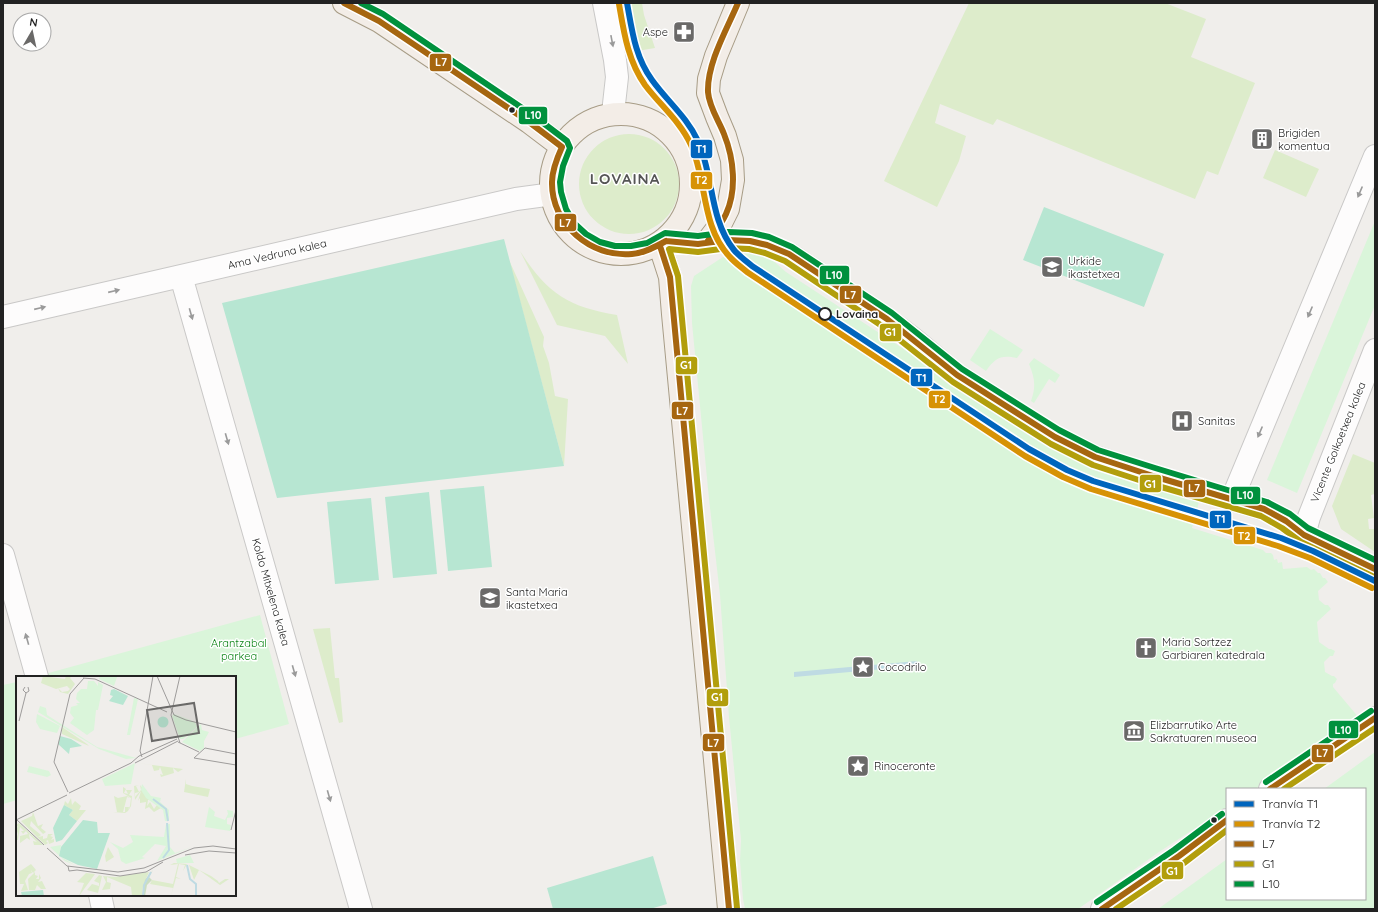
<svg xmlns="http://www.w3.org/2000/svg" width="1378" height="912" viewBox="0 0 1378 912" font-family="Quicksand,sans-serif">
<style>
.grass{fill:#ddeccb}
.park{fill:#daf5da}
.pitch{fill:#b7e6d2}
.water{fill:#bfdbe3}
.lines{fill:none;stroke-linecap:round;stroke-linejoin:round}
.minor-casing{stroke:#c9c8c7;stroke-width:24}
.major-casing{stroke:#a79c86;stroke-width:24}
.minor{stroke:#fdfcfc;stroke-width:22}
.major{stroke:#f3ede7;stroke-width:22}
.bus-1-casing{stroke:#fff;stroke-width:9}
.bus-2-casing{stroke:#fff;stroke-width:9}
.bus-3-casing{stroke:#fff;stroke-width:9}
.bus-1{stroke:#a66610;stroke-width:6}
.bus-2{stroke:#b29e0c;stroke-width:6}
.bus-3{stroke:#00913d;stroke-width:6}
.tram-1-casing{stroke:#fff;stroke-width:9}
.tram-2-casing{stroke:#fff;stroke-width:9}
.tram-1{stroke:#0065bd;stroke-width:6}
.tram-2{stroke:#d79205;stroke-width:6}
.oneway{fill:#9a9a9a}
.bus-dot{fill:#222;stroke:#fff;stroke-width:1.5}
.stop-dot{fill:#fff;stroke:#222;stroke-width:2}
.labels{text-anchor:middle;stroke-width:3;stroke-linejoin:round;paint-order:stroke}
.poi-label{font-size:11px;fill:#222;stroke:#fff;text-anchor:start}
.street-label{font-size:11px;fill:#222;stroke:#fff}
.stop-label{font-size:11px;font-weight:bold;fill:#222;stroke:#fff;text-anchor:start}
.park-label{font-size:11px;fill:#0c8416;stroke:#fff}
.district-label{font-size:15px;font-weight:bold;letter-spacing:1px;fill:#555;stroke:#fff}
.inset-river{fill:none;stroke:#bfdbe3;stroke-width:2}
.inset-road{fill:none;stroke:#9e9c9b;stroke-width:1}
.view{fill:#6a6968;fill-opacity:0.15;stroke:#6a6968;stroke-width:2}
.inset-edge{fill:none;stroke:#222;stroke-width:2}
.line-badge{stroke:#fff;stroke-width:1.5}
.badge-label{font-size:11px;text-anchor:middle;font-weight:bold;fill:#fff}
</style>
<rect width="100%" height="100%" fill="#f0eeeb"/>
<path class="grass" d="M622,3H642L644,15L655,48L631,52Z
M969,3H1165L1206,19L1191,57L1255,83L1218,175L1207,171L1195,199L997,119L993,125L940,104L935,123L966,136L959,161L937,207L884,181Z
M579 184a50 50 0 1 1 100 0a50 50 0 1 1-100 0Z
M1275,150L1319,169L1306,197L1263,178Z
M520,251C547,293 568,307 617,315L628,364L605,336L557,325Z
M509,260L544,337L543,346L549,363L555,396L568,399L564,466Z
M1353,454L1375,463V494L1371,495L1374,518L1368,519L1369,529H1374L1375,552L1341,529L1332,506Z
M330,628L335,678H339L343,722L339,723L313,629Z"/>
<path class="park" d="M1375,221V305L1297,493L1267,480Z
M760,249L786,272L916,357L1043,438L1200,498L1192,528L1263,550L1266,553H1271L1273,555L1274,560L1277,559L1278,563L1282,562L1283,569L1307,567L1311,570L1314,569L1318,573H1320L1323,578H1325L1328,582L1318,591L1319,600L1325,605H1328L1331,609L1317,622L1319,642L1329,649H1331L1335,651L1333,656H1330L1324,662L1325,672L1332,676H1334L1337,679L1335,683L1333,684V687L1360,719L1255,789H1227V807L1159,852L1078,909H745L743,899L740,861L741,840L729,717L720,595L709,499L692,323L691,286L694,276L726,255L739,250Z
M990,329L1023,350L1017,358C1001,355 996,357 986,371L970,360Z
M1034,358L1060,375L1055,383L1049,379L1034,403L1031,401C1036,387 1035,378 1029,364Z
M260,615L289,724L235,739V677H34Z
M17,682V800L3,804V685Z
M1375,752V909H1158L1227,859V899H1365V789H1324Z"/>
<path class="pitch" d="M1044,207L1164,254L1144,307L1023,260Z
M504,239L564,466L277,498L222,303Z
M484,486L492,567L448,571L440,490Z
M429,492L437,574L393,578L385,497Z
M371,498L379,580L335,584L327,502Z
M653,856L667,904L650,909H553L547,888Z"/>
<path class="water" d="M917,661V666L794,677V672Z"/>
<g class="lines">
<g class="minor-casing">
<path id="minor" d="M604,3L615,60L617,77L613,113
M707,242L735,240L750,241L767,245L789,254L887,319L911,337L957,375L1055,437L1095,457L1153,476L1264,509L1286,521L1304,535L1375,569
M181,276L361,909
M3,317L516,199L553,194
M1232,499L1375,156
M1304,535L1309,517L1375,350
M3,555L37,677
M1270,789L1375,718
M100,895L103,909
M1102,909L1179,856L1227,820"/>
</g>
<g class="major-casing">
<path id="major" d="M344,3L379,21L529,122L562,147
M551 184a70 70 0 1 1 140 0a70 70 0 1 1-140 0Z
M666,241L698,244L707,242L720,225L728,209L733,180L732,160L725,136L717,117L708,93L709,79L716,56L738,3
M660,246L670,277L673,314L729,909"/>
</g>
<use href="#minor" class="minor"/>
<use href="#major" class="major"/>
<g class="bus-1-casing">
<path id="bus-1" d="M344,3L379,21L529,122L562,147C557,158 552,170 552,182C551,224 591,258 632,254C644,253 655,247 666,241
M666,241L698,244L728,240L750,241L767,245L789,254L887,319L957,375L1055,437L1095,457L1153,476L1264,509L1286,521L1304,535L1375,569
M707,242C714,233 721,225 726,214C737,190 734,159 724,134C719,121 709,107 708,92C707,63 727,29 738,3
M660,246L670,277L729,909
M1270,789L1375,718
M1102,909L1179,856L1227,820"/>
</g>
<g class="bus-2-casing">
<path id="bus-2" d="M1284,789L1375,728
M737,908L678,276L669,249L698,252L728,248L749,249L765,253L785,261L882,326L953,382L1051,444L1093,465L1151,484L1261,516L1282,528L1301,542L1372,576
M1116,909L1184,863L1227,830"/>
</g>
<g class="bus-3-casing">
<path id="bus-3" d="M361,3L383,14L534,116L567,141L570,148L563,166L560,182L561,192L566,209L574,223L586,234L600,242L615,246H631L647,243L665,233L698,236L728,232L752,233L769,237L792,247L892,313L962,369L1059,430L1098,450L1155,468L1267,502L1290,514L1308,528L1375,560
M1266,782L1371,711
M1097,902L1174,850L1222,814"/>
</g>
<use href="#bus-1" class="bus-1"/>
<use href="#bus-2" class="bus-2"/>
<use href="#bus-3" class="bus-3"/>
<g class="tram-1-casing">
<path id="tram-1" d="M627,3C632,30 635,57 652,80C667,101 687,117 698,141C714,176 709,219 734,250C739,256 746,261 752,266L1029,449L1067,470L1093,481L1281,538L1313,551L1375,581"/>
</g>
<g class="tram-2-casing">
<path id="tram-2" d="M619,4C624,33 628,61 645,85C660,105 680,121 691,145C707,180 701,226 729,256C734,262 741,267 747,272L1025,456L1063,477L1091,489L1278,546L1310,558L1372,588"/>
</g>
<use href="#tram-1" class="tram-1"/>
<use href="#tram-2" class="tram-2"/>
</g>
<defs><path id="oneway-solid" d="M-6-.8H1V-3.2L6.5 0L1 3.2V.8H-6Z"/></defs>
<g class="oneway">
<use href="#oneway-solid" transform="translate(612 41) rotate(79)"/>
<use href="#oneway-solid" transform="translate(1360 192) rotate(113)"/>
<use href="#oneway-solid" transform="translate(114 291) rotate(-13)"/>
<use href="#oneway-solid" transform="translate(40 308) rotate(-13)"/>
<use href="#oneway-solid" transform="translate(1310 312) rotate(113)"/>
<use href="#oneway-solid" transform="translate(191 314) rotate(74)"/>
<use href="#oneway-solid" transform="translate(1260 432) rotate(113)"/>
<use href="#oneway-solid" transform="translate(227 439) rotate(74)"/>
<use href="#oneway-solid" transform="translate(27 639) rotate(-106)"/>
<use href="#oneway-solid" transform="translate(294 671) rotate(74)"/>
<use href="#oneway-solid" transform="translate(329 796) rotate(74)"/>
</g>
<defs>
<g id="pharmacy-square" transform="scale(1.15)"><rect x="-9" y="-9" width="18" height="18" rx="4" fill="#6a6968" stroke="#fff"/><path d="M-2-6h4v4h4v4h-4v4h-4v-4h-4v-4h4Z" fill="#fff"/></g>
<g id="building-square" transform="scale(1.15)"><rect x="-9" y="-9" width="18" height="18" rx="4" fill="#6a6968" stroke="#fff"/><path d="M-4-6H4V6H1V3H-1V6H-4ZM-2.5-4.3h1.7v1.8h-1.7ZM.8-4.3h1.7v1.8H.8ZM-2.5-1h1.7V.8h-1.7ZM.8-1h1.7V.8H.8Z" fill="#fff"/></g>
<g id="school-square" transform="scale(1.15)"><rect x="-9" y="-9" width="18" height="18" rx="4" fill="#6a6968" stroke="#fff"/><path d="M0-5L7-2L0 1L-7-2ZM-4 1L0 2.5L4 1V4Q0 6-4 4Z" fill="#fff"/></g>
<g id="hospital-square" transform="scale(1.15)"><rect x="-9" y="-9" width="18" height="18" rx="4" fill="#6a6968" stroke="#fff"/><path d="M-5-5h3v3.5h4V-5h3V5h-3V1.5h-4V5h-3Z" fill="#fff"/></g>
<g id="church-square" transform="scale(1.15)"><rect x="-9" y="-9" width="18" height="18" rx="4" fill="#6a6968" stroke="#fff"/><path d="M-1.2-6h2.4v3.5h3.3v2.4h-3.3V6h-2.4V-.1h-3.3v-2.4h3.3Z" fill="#fff"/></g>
<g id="sight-square" transform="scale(1.15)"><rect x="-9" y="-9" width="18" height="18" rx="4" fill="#6a6968" stroke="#fff"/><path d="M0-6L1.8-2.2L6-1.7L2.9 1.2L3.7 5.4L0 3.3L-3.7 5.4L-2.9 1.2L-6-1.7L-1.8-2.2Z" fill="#fff"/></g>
<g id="museum-square" transform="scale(1.15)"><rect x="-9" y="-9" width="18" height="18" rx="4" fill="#6a6968" stroke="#fff"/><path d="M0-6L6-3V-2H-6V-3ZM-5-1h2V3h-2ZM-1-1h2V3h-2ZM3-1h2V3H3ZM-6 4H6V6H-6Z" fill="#fff"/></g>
</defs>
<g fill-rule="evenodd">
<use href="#pharmacy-square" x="684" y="32"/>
<use href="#building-square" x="1262" y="139"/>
<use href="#school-square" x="1052" y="267"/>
<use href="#hospital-square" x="1182" y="421"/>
<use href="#school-square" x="490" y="598"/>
<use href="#church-square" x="1146" y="648"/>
<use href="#sight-square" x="863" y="667"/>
<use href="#museum-square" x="1134" y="731"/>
<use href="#sight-square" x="858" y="766"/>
</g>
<g class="bus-dot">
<circle cx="512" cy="110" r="3.5"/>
<circle cx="1214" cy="820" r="3.5"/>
</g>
<circle class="stop-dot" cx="825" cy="314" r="6"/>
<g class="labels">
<g class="poi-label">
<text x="668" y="36" text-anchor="end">Aspe</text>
<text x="1278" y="137">Brigiden<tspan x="1278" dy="13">komentua</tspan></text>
<text x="1068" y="265">Urkide<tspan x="1068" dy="13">ikastetxea</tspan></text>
<text x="1198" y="425">Sanitas</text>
<text x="506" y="596">Santa Maria<tspan x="506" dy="13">ikastetxea</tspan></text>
<text x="1162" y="646">Maria Sortzez<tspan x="1162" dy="13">Garbiaren katedrala</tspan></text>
<text x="878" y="671">Cocodrilo</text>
<text x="1150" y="729">Elizbarrutiko Arte<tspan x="1150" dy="13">Sakratuaren museoa</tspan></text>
<text x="874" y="770">Rinoceronte</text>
</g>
<g class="street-label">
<text transform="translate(277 254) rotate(-13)" y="4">Ama Vedruna kalea</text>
<text transform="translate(1338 442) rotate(-68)" y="4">Vicente Goikoetxea kalea</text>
<text transform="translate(271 592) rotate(74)" y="4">Koldo Mitxelena kalea</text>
</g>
<g class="stop-label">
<text x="836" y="318">Lovaina</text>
</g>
<g class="park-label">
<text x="239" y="647">Arantzabal<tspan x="239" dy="13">parkea</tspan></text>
</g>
<g class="district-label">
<text x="625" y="184">LOVAINA</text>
</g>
</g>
<g transform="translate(16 676)">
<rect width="220" height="220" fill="#f0eeeb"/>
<path d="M27,0L49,3L50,0H56L54,2L59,8L52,18L44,16L42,12L46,16L52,15L54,13L51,10L40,13L25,7ZM46,51L71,68L73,70L46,58ZM121,87L129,88L167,93L162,96L157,92L158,97L145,101L144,98L147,99L144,91L143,94L138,95L136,89ZM170,103V108L176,110L194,113L192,121L168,116ZM123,109L120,110L123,116L119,117V121L125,114L124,109L136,124H132L131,130L134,126L138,133L141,129L145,132L138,136L133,131L129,133L130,126L124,127V122L122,125L125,115L119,124L118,110ZM107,111L110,113L108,117L112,118L110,114H116L113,119L116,120L115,130L112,135L109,137L97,136H101L98,120L102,122L111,120L114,122L111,121L107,136H109V131H113L112,134L114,130L115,122L107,117ZM55,122L56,129L59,125L65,130L63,134H70L61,145L53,139L57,134L48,129L49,125L52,128ZM17,136L22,150L27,148L25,152L30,156L27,158L15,145L14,150L25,159L22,161L27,160V163L31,162L29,159L31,162L32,158H37L34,160L37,161L35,164L38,163V166L33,168L32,164L30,165L32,167L29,169L5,145L16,140ZM3,147L27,169H18L17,165L21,166L13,158L14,164L11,162L4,167V160L12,158L10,155L7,158L5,155H8L4,151L2,164H0L2,158L0,152L2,151L0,149ZM92,171L98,181L90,186L89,180ZM158,187L171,188L167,195L169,189L163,188L160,201L165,203L160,202L155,220L157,212L134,208L136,204L157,208L162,188L154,189ZM15,188L20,194L17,197L15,194L16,197L13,198L9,205L12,214L5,215L8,208H4L3,196ZM173,189L195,200L202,205L203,207L209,203H213L204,209L183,194L178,204ZM19,196V199L22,200L20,203H23V198L25,202L22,206L26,205L30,213H25L21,209L19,214H13L12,203ZM133,196L127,210L126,220H116L115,211L91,201V206L95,207L94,213L86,214L90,206L87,200L99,201ZM70,197L79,198L63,220L68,207L61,206ZM83,199L86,200L82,217L71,214L76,208L83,210V207L78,205Z" fill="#ddeccb"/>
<path d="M137,194L133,201L136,204L131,209L129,220H126L129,204Z" fill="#cbdec1"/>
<path d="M84,0L101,1L98,10L83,3ZM72,5H78L82,10V6L87,9L82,34H80L78,54L71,59L54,47L58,42L54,37L55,31L62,29L60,27H64L60,23L61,17L65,13H71ZM118,22L122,23L114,59H111ZM24,30L30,32L31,39L81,71L120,82L110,83L83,73L22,36ZM21,38L44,50L41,57L24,53L20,46ZM158,38L179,46L181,51L167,63H164L156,40ZM185,48L186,54L193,56L188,65V72L184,75L166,66ZM119,87L115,108L89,110L86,103ZM13,90L33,95L35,99L31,101L11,96ZM126,108L135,120L145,122L144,126L153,134V145H149L147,134L130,122L125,114ZM193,131L199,136L198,140L209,144L212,138L211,134L217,135V141L211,142V148L215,149L214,155L189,151ZM150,148H154V171L159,177L176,171L141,185L150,170L139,168L126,181L129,182L110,188L105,185L102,173L94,166L107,172L117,166L114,159L148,161ZM45,169L43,180L59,189L49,185L34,171ZM174,179L178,187H161L160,183Z" fill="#daf5da"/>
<path d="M98,13L112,20L107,29L93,25L97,20L94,19L95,14ZM141.5 46a5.5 5.5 0 1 1 11 0a5.5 5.5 0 1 1-11 0ZM44,60L55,63L66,70L54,72L53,78L42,68ZM48,129L57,134L53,139L61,145L46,164L40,166L37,152ZM67,144L81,146L82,157H94L81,193L62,189L43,180L45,171ZM27,214L28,220H6L5,216Z" fill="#b7e6d2"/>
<path class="inset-river" d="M137,123L150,133L152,145M147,182L153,174L151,147M171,189L174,203L180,208V220M127,220L128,209L135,196"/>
<path class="inset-road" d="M141,0L158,39L170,44L220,56M67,2L79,3L151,36M9,11L7,14L10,17L13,15L12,11M155,39L164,0M155,39L164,67M3,45L10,17M162,66L183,76M220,78L189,72L178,82L220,89M126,81L124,75L137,0M119,87L162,65M52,116L38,86L54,18L68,2M53,117L115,87L123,80L161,63M0,144L51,119M1,144L28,169M215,154L220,134M31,172L51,190L102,196L128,192L178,172L197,170L220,173M169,179L193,175L220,177M52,190L53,195L61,194L104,200L130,196L147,186"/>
<path class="view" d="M178,27L183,57L136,65L131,34Z"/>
<rect width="220" height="220" class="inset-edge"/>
</g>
<g class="line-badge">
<rect x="429" y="53" width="23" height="19" rx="4" fill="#a66610"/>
<rect x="518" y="106" width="30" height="19" rx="4" fill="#00913d"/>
<rect x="690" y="139" width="23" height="20" rx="4" fill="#0065bd"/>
<rect x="690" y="171" width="23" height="19" rx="4" fill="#d79205"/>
<rect x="554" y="213" width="23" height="19" rx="4" fill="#a66610"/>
<rect x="819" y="265" width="31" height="20" rx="4" fill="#00913d"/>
<rect x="839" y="285" width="23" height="19" rx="4" fill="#a66610"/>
<rect x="879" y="323" width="23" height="19" rx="4" fill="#b29e0c"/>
<rect x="675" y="356" width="23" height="19" rx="4" fill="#b29e0c"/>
<rect x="910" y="368" width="23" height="19" rx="4" fill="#0065bd"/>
<rect x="928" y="390" width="23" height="19" rx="4" fill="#d79205"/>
<rect x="671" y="401" width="23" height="19" rx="4" fill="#a66610"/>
<rect x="1139" y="474" width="23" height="19" rx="4" fill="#b29e0c"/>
<rect x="1183" y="479" width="23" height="19" rx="4" fill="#a66610"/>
<rect x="1230" y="486" width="31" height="19" rx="4" fill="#00913d"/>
<rect x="1209" y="510" width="23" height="19" rx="4" fill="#0065bd"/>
<rect x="1233" y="526" width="23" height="19" rx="4" fill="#d79205"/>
<rect x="706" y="688" width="23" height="19" rx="4" fill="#b29e0c"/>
<rect x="1328" y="720" width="31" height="19" rx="4" fill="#00913d"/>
<rect x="702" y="733" width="23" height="19" rx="4" fill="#a66610"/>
<rect x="1311" y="744" width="23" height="19" rx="4" fill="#a66610"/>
<rect x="1161" y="861" width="23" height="19" rx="4" fill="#b29e0c"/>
</g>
<g class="badge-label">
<text x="441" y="66">L7</text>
<text x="533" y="119">L10</text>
<text x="701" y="153">T1</text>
<text x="701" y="184">T2</text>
<text x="565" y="227">L7</text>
<text x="834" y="279">L10</text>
<text x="850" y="299">L7</text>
<text x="890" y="336">G1</text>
<text x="686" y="369">G1</text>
<text x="921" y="382">T1</text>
<text x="939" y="403">T2</text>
<text x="682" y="415">L7</text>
<text x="1150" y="488">G1</text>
<text x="1194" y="492">L7</text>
<text x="1245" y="499">L10</text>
<text x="1220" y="523">T1</text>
<text x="1244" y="540">T2</text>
<text x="717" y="701">G1</text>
<text x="1343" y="734">L10</text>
<text x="713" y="747">L7</text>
<text x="1322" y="757">L7</text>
<text x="1172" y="875">G1</text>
</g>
<rect width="1378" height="912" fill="none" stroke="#222222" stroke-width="8"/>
<rect x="1226" y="788" width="140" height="112" fill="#ffffff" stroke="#a7a7a7"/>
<rect x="1234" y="801" width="20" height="6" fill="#0065bd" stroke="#a7a7a7"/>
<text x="1262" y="808" font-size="12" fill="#222222">Tranvía T1</text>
<rect x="1234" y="821" width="20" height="6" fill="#d79205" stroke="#a7a7a7"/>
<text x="1262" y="828" font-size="12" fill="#222222">Tranvía T2</text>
<rect x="1234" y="841" width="20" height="6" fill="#a66610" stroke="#a7a7a7"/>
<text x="1262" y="848" font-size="12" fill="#222222">L7</text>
<rect x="1234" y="861" width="20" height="6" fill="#b29e0c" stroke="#a7a7a7"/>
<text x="1262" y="868" font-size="12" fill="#222222">G1</text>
<rect x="1234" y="881" width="20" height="6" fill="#00913d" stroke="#a7a7a7"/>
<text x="1262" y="888" font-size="12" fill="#222222">L10</text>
<g transform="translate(32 32) rotate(9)"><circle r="19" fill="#ffffff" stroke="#a7a7a7"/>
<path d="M0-3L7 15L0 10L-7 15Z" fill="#6a6968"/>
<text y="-6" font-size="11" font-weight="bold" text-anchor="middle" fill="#222222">N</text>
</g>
</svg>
